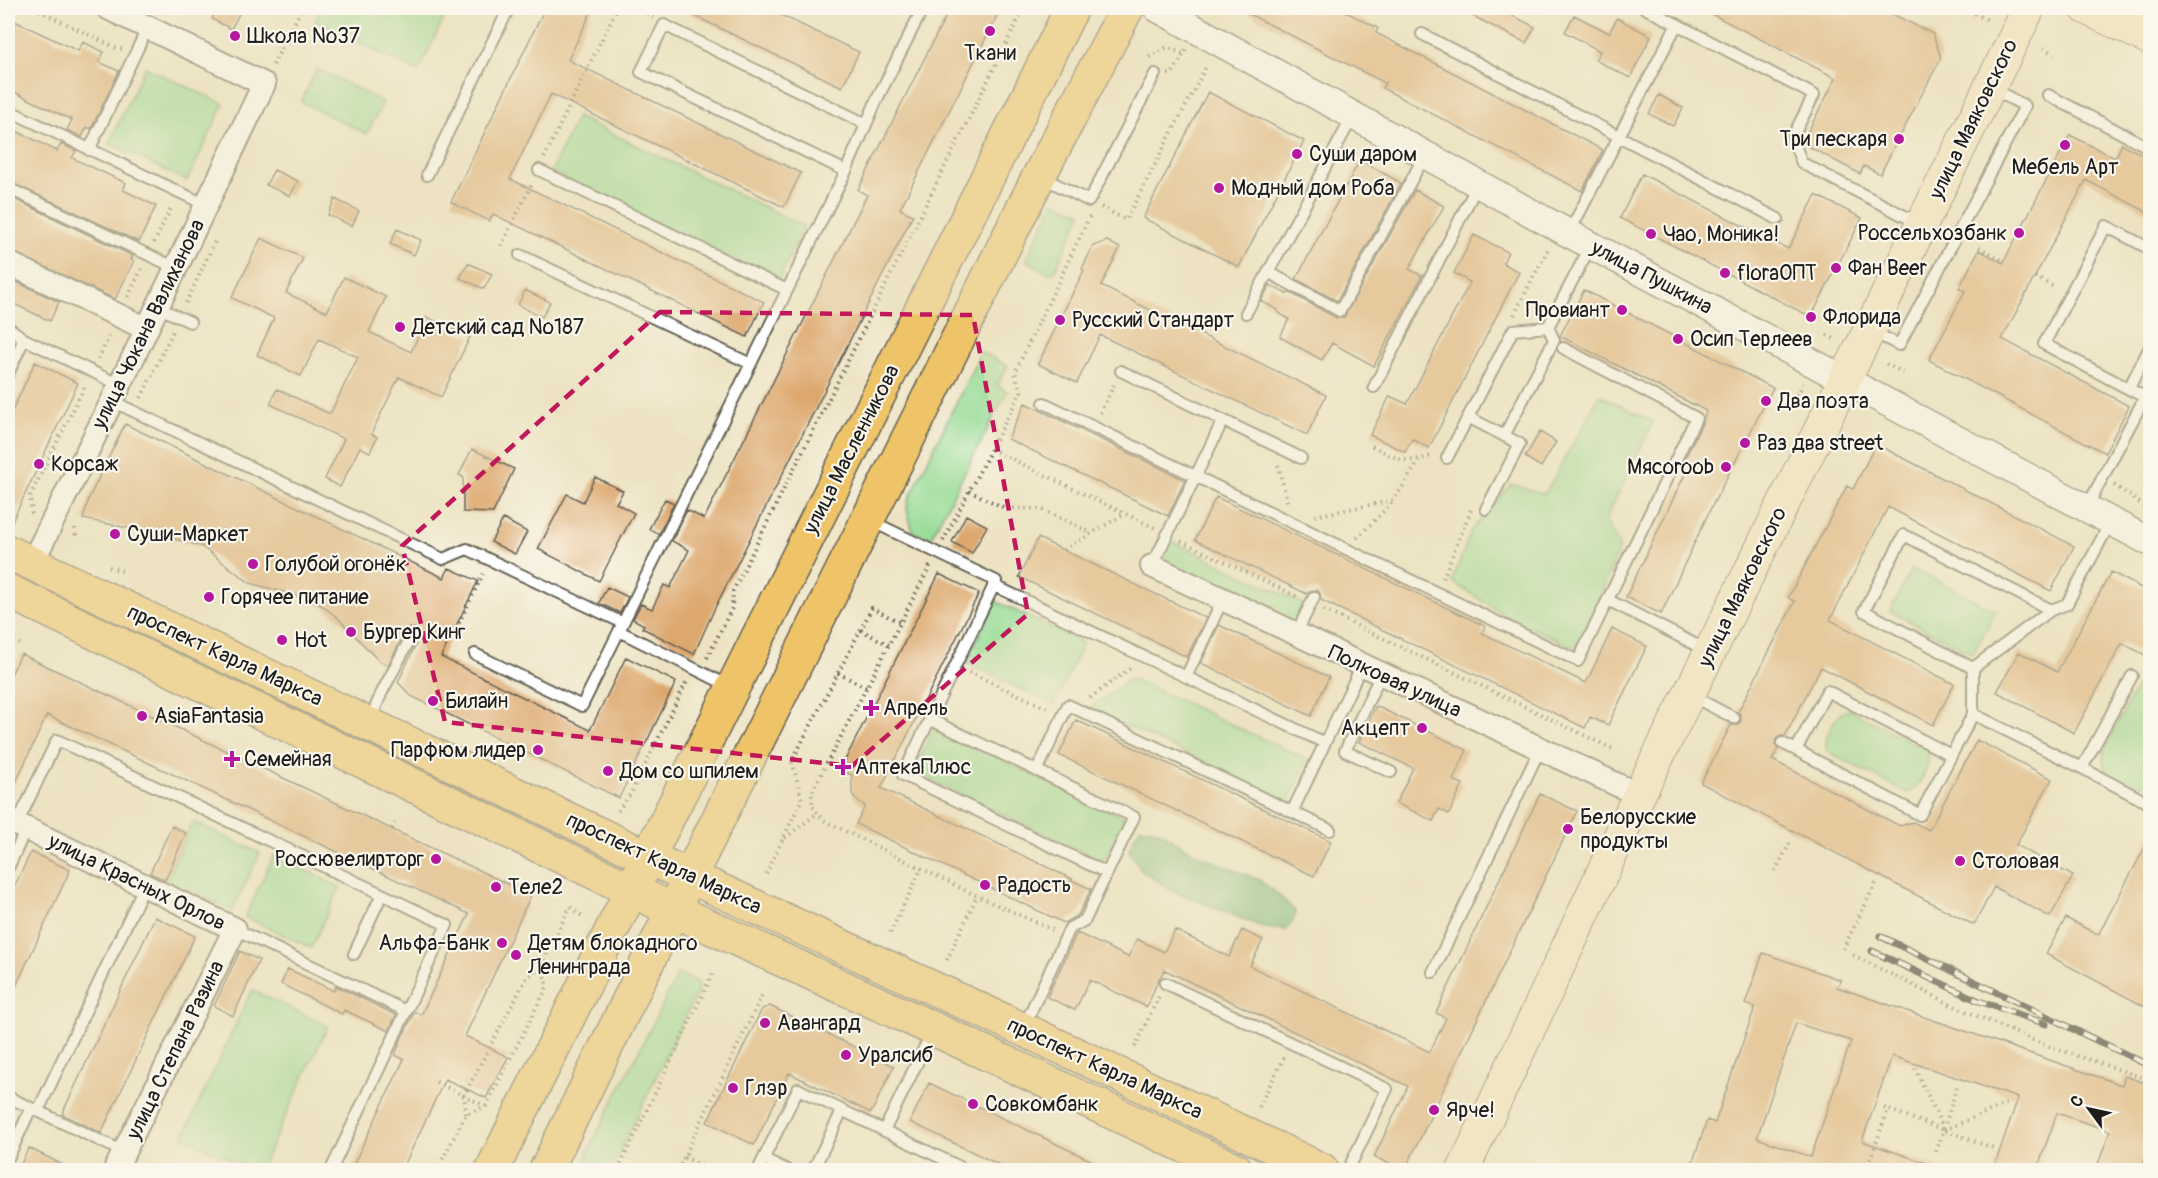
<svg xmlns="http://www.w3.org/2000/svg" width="2158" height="1178" viewBox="0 0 2158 1178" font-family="Pangolin,sans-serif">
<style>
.green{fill:#95db95;stroke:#587c58;stroke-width:1.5}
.forest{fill:#78bb7e;stroke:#4a6c4d;stroke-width:1.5}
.building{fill:#dda86e;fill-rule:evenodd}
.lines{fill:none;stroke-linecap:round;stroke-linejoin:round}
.service-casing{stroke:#656256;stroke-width:14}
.minor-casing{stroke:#656256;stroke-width:26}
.tertiary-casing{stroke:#656256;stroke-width:30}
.secondary-casing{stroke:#656256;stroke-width:34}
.primary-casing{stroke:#656256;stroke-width:36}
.path{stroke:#656256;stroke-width:4;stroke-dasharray:1.5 4.5;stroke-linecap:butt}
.service{stroke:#fff;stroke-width:10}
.minor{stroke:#fff;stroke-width:22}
.tertiary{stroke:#fff;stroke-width:27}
.secondary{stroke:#f9e7c3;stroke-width:32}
.primary{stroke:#efc469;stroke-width:33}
.rail-casing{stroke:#1c1c1c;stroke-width:7}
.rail{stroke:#fbf7ec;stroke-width:4.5;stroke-dasharray:14;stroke-linecap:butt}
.marked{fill:none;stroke:#c2185b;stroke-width:4.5;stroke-dasharray:12 8;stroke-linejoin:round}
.poi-dot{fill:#b5179e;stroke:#fbf7ec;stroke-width:2}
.labels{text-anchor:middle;stroke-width:4.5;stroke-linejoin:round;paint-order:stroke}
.poi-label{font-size:21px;fill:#1c1c1c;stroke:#fbf7ec;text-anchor:start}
.street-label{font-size:21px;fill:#1c1c1c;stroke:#fbf7ec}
</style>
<rect width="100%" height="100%" fill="#fbf7ec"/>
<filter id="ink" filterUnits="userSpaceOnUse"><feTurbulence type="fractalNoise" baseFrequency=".0167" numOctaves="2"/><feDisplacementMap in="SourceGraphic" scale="12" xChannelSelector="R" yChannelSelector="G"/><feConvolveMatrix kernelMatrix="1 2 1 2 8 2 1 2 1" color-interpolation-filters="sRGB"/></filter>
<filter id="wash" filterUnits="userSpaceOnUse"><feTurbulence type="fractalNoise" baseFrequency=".008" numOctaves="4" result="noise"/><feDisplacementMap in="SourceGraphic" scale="24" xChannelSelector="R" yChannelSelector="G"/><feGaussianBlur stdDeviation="1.35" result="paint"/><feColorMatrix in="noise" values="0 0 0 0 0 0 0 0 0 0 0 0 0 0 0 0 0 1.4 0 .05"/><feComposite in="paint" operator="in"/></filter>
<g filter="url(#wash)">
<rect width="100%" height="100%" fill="#ede3c3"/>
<path class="green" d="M321,8H449L418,72L315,21Z
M145,67L224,104L187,181L109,143Z
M317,69L383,102L367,134L301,102Z
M577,117L804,226L778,282L551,172Z
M1054,201L1082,213L1054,272L1048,273L1026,260Z
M981,352L1008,366L997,385L1007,392L930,539L913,532L907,509L908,501Z
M1600,395L1653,422L1605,521L1620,547L1602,592L1576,648L1511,619L1452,582L1471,531L1511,484L1545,494Z
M1169,540L1306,605L1294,629L1157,564Z
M1912,568L1996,611L1973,654L1890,611Z
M995,601L1083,643L1054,705L966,663Z
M1131,678L1308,760L1289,801L1089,709Z
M2138,684L2150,691V775L2147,783L2135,789L2107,774L2103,759L2106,745Z
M1849,710L1927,750C1933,759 1921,783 1914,789C1910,793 1909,792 1905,792L1828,752C1820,741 1836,711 1849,710Z
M934,728L1125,818L1104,862L913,772Z
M193,822L260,853L232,911L166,880Z
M274,855L340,887L311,948L245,917Z
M678,974L698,982L699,988L611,1170H588L586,1155Z
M252,990L328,1026L260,1170H253L183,1137Z"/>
<path class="forest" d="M1141,827L1158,830L1194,853L1259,880L1281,897L1296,912L1293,922L1286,930L1265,928L1173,891L1142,871L1129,851L1133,839Z"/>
<g id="blocks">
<path class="building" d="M217,8H242L231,29L212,19Z
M545,8H593L568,60L801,173L784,207L551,94L510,179L764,302L747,337L493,214L489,221L451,202Z
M678,8H766L859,52L842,87Z
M950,8H1001L900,209L913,215L714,610L694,654L642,628L644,625L633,619L641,604L652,609L664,585L670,588L689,550L672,541L687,510L704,519L867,195L858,190Z
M1237,8H1338L1378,28L1376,33L1603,150L1582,191L1382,88L1385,83Z
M1457,8H1497L1535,27L1526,43Z
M1700,8H1838L1852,15L1856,8H1880L1933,34L1941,58L1880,174L1864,166L1860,174L1802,143L1836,78Z
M1574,15L1609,33L1617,18L1651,36L1630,78L1595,60L1600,51L1565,32Z
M8,18L78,51L83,42L104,52L99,62L119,71L91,129L87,127L82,137L67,130L72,120L8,89Z
M1208,92L1304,141L1239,267L1143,218Z
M1659,95L1683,108L1673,126L1649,114Z
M8,127L57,151L61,144L76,151L72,158L126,183L123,190L156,206L139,242L8,181Z
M2070,135L2115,158L2122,144L2151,159V214L2086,180L2002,339L2129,406L2105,453L1929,360L1965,291L1959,288L1979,250L2003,263Z
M1360,160L1401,183L1337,301L1296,279Z
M274,170L298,181L290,196L266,185Z
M1642,174L1788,249L1816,195L1862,218L1811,317L1620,218Z
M1415,190L1444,206L1409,269L1422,276L1374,366L1332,343L1322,360L1280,337L1289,319L1277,312L1278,310L1261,301L1270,285L1287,294L1289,292L1336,318L1344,317Z
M8,196L133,256L131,259L134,261L115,299L8,250Z
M335,199L359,211L352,226L328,215Z
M397,229L421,240L414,255L390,244Z
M1474,235L1508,252L1503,263L1519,272L1429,448L1412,439L1405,452L1370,435L1390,396L1407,404L1470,282L1454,273Z
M261,238L303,258L286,293L327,312L344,277L386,297L369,332L411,352L427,317L470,337L441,397L399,377L371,434L377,437L370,452L360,447L340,487L325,479L344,439L270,404L277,389L330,414L358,357L319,339L301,376L257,355L274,318L232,298Z
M1107,241L1120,248L1101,286L1326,395L1307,435L1100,335L1077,383L1038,364L1084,270L1082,269L1093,246Z
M468,263L492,274L484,289L460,278Z
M8,278L59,302L50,321L8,301Z
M525,290L550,302L542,317L518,305Z
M1584,290L1773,388L1709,512L1661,614L1626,597L1686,472L1680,469L1703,421L1706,411L1560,336Z
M35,362L78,383L8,530V420Z
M1025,403L1185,480L1168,516L1008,439Z
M125,424L444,578L449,568L478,581L441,657L590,730L626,657L676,682L619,798L411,696L398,682L419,638V632L415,628H409L406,631L388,665L379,661L337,617L321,605L305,598L250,583L201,546L167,537L168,536L83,519L89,498Z
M1540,432L1556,442L1541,467L1525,457Z
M1876,444L2074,546L2051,591L1888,507L1830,620L1954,684L1933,725L1821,667L1785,736H1781L1776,739L1775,744L1778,749L1772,760L1900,826L1913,822L1929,830L1977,740L2052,779L2016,845L2073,876L2050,917L1994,887L1974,925L1701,783L1731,725H1737L1741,721V715L1738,712L1795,601L1788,598L1847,486L1853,489Z
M472,449L514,469L493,513L463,512V477L459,475Z
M595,477L623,491L616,503L634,513L599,581L538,549L567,494L583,502Z
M1216,497L1485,626L1482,633L1586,683L1612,629L1647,646L1608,725L1590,717L1585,728L1321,600L1320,593L1317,590L1310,591L1307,594L1195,540Z
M665,499L674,503L659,534L649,529Z
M966,515L987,526L972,553L952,542Z
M503,519L527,532L515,554L491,542Z
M1038,538L1206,618L1187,657L1019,577Z
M2111,572L2151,593V658L2122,643L2074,733L1997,692L2019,652L2057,672Z
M939,574L979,593L881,788L1072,879L1071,880L1091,889L1078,915L1064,923L856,824L865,806L855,799L852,793V775L840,770Z
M607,587L628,597L620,613L599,603Z
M1219,625L1329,677L1311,716L1201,663Z
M21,654L531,895L465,1036L508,1057L486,1098L445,1079L402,1170H351L404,1059L395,1055L402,1037L415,1012L421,1015L469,914L47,715L8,799V681Z
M1376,706L1467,750L1453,780L1463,784L1449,814L1439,809L1433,821L1396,803L1413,768L1359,742Z
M1076,720L1331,841L1314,876L1059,755Z
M1540,794L1577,811L1405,1170L1374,1157L1408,1086L1165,970L1158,980L1147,1007L1090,980L1075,1010L1047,997L1077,933L1128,957L1137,939L1164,952L1175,930L1229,957L1242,930L1263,940L1250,966L1430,1052L1446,1018L1436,1013Z
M172,826L186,833L165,880L150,873Z
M2151,836V1010L2046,954L2066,918L2098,935Z
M31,852L70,870L8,1003V900Z
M155,917L195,936L101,1133L62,1114Z
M240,951L259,960L233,1016L214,1006Z
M1763,953L1841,980L1837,987L2122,1085L2125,1076L2151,1085V1142L2141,1170H2096L2110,1131L2057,1113L2037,1170H1993L2018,1098L1892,1056L1862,1141L1941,1168V1170H1690L1707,1120L1715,1123L1755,1007L1745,1004ZM1796,1023L1851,1041L1811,1157L1757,1138Z
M288,969L334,991L336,986L396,1015L389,1031L344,1010L342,1014L281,984Z
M770,1006L894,1066L871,1113L789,1073L754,1145L707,1122L762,1009Z
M929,1083L1044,1138L1111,1170H1010L910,1122Z
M29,1148L73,1170H18Z"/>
</g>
</g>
<g filter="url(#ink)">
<use href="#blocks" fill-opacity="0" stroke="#656256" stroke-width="1.5"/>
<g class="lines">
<g class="service-casing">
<path id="service" d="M1645,8L1814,95L1792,138L1802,163L1920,224
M1422,34L1778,219
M2048,95L2150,148
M8,110L206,205
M89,150L148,27
M539,170L787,290
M846,171L641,72L664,25L866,124
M427,175L509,8
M1042,177L1089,201L1155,74
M8,188L176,268
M1569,233L1677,24
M2150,249L2106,226L2044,344L2150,400
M520,255L751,364
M1268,272L1340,311L1425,155
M157,307L190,322
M1246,313L1353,116
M8,327L24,339
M1548,327L1591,245
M1873,332L1899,345L2025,106L1991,88
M1121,371L1301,458
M8,374L24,339L120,385
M1374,387L1478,184
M2129,388L2150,347
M112,401L443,559L467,549L623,623
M1044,403L1578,661L1696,418L1563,348
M1468,417L1520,444L1486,509
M1504,436L1554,340L1548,327
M1447,458L1513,330L1548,327
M2087,507L2145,397
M871,521L996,581L903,775L1107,873L1085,920L1070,928L1024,1026
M2111,521L2067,604L2051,610L1973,668V714L2082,768L2150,804
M1152,566L1223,420
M993,585L1325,743
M1608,600L1706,650
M1296,634L1314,597
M475,654L582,706L619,631
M1973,668L1864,611L1904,535L2051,610
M1381,674L1345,751L1391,772
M1186,677L1223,599
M729,686L619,631L846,171L878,97L923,8
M1692,696L1734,718
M929,719L1134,817L1107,873
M370,721L381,694L412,635
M1782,743L1796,750
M1951,755L1827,691L1796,750L1920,815L1973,714
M2082,768L2132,676
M1037,771L1068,705L1330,830
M1292,812L1362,665
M17,824L57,740L447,925L331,1170
M8,868L26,829
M235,929L406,1011
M354,954L382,894
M1433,972L1540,749
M1165,983L1387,1089L1348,1170
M8,1097L124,1152
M38,1111L145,885
M884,1131L932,1032
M8,1158L31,1108
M764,1159L787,1170
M758,1170L798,1089L966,1170
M813,1170L842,1111"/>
</g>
<g class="minor-casing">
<path id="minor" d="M8,263L147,329
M32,563L120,385L264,84L108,8
M1152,566L1639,795
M8,820L235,929L115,1170"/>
</g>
<g class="tertiary-casing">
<path id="tertiary" d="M1157,8L1568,233L2150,542"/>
</g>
<g class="secondary-casing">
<path id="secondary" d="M2086,8L2150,39
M2149,8H2150
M1463,1170L1639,795L2029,8"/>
</g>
<g class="primary-casing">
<path id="primary" d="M8,552L647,857L1022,1029L1322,1170
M8,591L673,910L934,1029L1236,1170
M492,1170L1072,8
M546,1170L673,910L1039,176L1127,8"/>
</g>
<path class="path" d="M34,8L118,49H122
M637,8L653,18
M1972,8L1974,13L1988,20
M2043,48L2054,54
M1149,57L1167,47L1183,54
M273,65L302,8
M1168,74H1172L1186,50
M544,158L617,8
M1101,207L1126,220L1206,67
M154,243L172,206
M501,246L532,184
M1979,247L2004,261
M2035,277L2056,288
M128,297L142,268
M186,303L216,239
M1514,315L1548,249
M1827,335L1837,340
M98,359L111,333
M1886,364L1904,373
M1797,395L1803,384
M141,398L173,331
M1100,413L1114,385
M1372,446C1396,458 1404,465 1431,456
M991,449L1155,528
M1278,465L1288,504
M2114,485L2150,510
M969,491L1005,508L1041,509L1092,533
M32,514L30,496L86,384
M1315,516L1394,500L1419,461
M75,528L76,539
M1357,538L1394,501
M943,541L1021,392L1015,372L1090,216
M1181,541L1298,597
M1064,550L1124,514
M930,566L812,792V806L823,820L977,896L1053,930
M109,567L125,572
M1443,578L1471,510
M1324,610L1613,749
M861,630L889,645
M8,638L20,644
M425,639L429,640L453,635L483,574
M707,658L732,608L733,591L1024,8
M969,672L1049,709
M838,673L867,688
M1090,698L1132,667
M618,811L631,793L687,681
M392,829L395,823
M785,838L818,813
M1775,871L1790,843
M766,874L802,799L792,761L872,608L901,623
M890,933L922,868
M1843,949L1877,881
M1853,955L1952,1005L2042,1044L2150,1080
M947,960L977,896
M1135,1047L1159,996
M1915,1068L1944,1130L1935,1154
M436,1082L485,1106
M1259,1107L1284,1057
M1884,1108L1996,1149
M466,1114L464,1095L526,979L542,964
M1944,1129L1957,1086
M1944,1130L2006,1104
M684,1157L711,1170
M1419,1164L1431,1170
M1868,1165L1888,1110
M437,1170L466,1114L486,1106L547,987L542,964L570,907L585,918
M618,1170L714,971
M678,1170L763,993"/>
<use href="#service" class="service"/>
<use href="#minor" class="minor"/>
<use href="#tertiary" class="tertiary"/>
<use href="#secondary" class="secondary"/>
<use href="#primary" class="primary"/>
<g class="rail-casing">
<path id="rail" d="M1880,936L2150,1066
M1872,951L1979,1001L2046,1024"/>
</g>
<use href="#rail" class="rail"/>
</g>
</g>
<path d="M0 0H2158V1178H0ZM660,312L973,315L1028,614L852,766L445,722L402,546Z" fill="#ede3c3" fill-opacity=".55" fill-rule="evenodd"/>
<path class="marked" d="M660,312L973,315L1028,614L852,766L445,722L402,546Z"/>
<g class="poi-dot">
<circle cx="990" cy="31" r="6"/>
<circle cx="235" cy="36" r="6"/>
<circle cx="1899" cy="139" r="6"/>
<circle cx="2065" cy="145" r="6"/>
<circle cx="1297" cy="154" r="6"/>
<circle cx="1219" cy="188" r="6"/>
<circle cx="2019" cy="233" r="6"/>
<circle cx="1651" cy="234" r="6"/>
<circle cx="1836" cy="268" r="6"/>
<circle cx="1725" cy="273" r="6"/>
<circle cx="1622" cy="310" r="6"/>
<circle cx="1811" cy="317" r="6"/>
<circle cx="1060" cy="320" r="6"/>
<circle cx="400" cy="327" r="6"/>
<circle cx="1678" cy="339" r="6"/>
<circle cx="1766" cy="401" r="6"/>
<circle cx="1745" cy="443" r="6"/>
<circle cx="39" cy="464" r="6"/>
<circle cx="1726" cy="467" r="6"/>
<circle cx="115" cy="534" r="6"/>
<circle cx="253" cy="564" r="6"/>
<circle cx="209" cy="597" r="6"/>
<circle cx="351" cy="632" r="6"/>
<circle cx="282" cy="640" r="6"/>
<circle cx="433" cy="701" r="6"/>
<path d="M868 699h6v6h6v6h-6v6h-6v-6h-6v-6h6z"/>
<circle cx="142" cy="716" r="6"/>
<circle cx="1422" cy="728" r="6"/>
<circle cx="538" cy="750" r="6"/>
<path d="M229 750h6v6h6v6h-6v6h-6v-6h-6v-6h6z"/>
<path d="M840 758h6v6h6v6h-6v6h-6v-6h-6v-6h6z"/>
<circle cx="608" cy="771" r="6"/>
<circle cx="1568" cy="829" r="6"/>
<circle cx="436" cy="859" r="6"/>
<circle cx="1960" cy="861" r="6"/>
<circle cx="985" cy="885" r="6"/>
<circle cx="496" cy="887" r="6"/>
<circle cx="502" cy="943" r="6"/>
<circle cx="516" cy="955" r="6"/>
<circle cx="765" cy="1023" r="6"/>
<circle cx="846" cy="1055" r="6"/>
<circle cx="733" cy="1088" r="6"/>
<circle cx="973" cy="1104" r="6"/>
<circle cx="1434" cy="1110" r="6"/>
</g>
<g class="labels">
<g class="poi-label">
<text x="247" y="43">Школа №37</text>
<text x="990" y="60" text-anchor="middle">Ткани</text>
<text x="1887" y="146" text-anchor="end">Три пескаря</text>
<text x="1309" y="161">Суши даром</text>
<text x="2065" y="174" text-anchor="middle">Мебель Арт</text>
<text x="1231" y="195">Модный дом Роба</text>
<text x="2007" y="240" text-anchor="end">Россельхозбанк</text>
<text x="1663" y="241">Чао, Моника!</text>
<text x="1848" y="275">Фан Beer</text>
<text x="1737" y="280">floraОПТ</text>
<text x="1610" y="317" text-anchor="end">Провиант</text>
<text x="1823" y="324">Флорида</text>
<text x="1072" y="327">Русский Стандарт</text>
<text x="412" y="334">Детский сад №187</text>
<text x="1690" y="346">Осип Терлеев</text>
<text x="1778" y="408">Два поэта</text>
<text x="1757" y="450">Раз два street</text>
<text x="51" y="471">Корсаж</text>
<text x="1714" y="474" text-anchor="end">Мясоroob</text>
<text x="127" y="541">Суши-Маркет</text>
<text x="265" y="571">Голубой огонёк</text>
<text x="221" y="604">Горячее питание</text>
<text x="363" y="639">Бургер Кинг</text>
<text x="294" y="647">Hot</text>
<text x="445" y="708">Билайн</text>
<text x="883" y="715">Апрель</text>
<text x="154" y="723">AsiaFantasia</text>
<text x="1410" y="735" text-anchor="end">Акцепт</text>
<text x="526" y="757" text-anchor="end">Парфюм лидер</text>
<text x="244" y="766">Семейная</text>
<text x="855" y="774">АптекаПлюс</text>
<text x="620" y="778">Дом со шпилем</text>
<text x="1580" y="824">Белорусские<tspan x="1580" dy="24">продукты</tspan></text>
<text x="424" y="866" text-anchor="end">Россювелирторг</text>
<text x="1972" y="868">Столовая</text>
<text x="997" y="892">Радость</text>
<text x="508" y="894">Теле2</text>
<text x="490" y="950" text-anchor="end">Альфа-Банк</text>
<text x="528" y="950">Детям блокадного<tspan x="528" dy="24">Ленинграда</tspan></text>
<text x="777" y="1030">Авангард</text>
<text x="858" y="1062">Уралсиб</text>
<text x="745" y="1095">Глэр</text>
<text x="985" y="1111">Совкомбанк</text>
<text x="1446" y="1117">Ярче!</text>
</g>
<g class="street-label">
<text transform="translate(1973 119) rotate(-64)" y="7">улица Маяковского</text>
<text transform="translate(1652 277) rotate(28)" y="7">улица Пушкина</text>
<text transform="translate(148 324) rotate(-64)" y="7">улица Чокана Валиханова</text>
<text transform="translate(851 449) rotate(-63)" y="7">улица Масленникова</text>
<text transform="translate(1742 587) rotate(-64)" y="7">улица Маяковского</text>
<text transform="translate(225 655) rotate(25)" y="7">проспект Карла Маркса</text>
<text transform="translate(1395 681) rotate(25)" y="7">Полковая улица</text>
<text transform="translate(664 863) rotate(25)" y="7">проспект Карла Маркса</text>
<text transform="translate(137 882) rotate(26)" y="7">улица Красных Орлов</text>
<text transform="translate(175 1050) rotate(-64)" y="7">улица Степана Разина</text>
<text transform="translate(1105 1068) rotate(25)" y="7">проспект Карла Маркса</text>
</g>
</g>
<rect width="2158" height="1178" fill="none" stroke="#fbf7ec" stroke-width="30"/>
<g transform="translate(2089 1109) rotate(303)" stroke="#fbf7ec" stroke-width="4.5" paint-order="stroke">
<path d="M0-4.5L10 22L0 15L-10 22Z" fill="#1c1c1c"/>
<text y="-9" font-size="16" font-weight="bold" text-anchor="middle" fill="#1c1c1c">С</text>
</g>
</svg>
